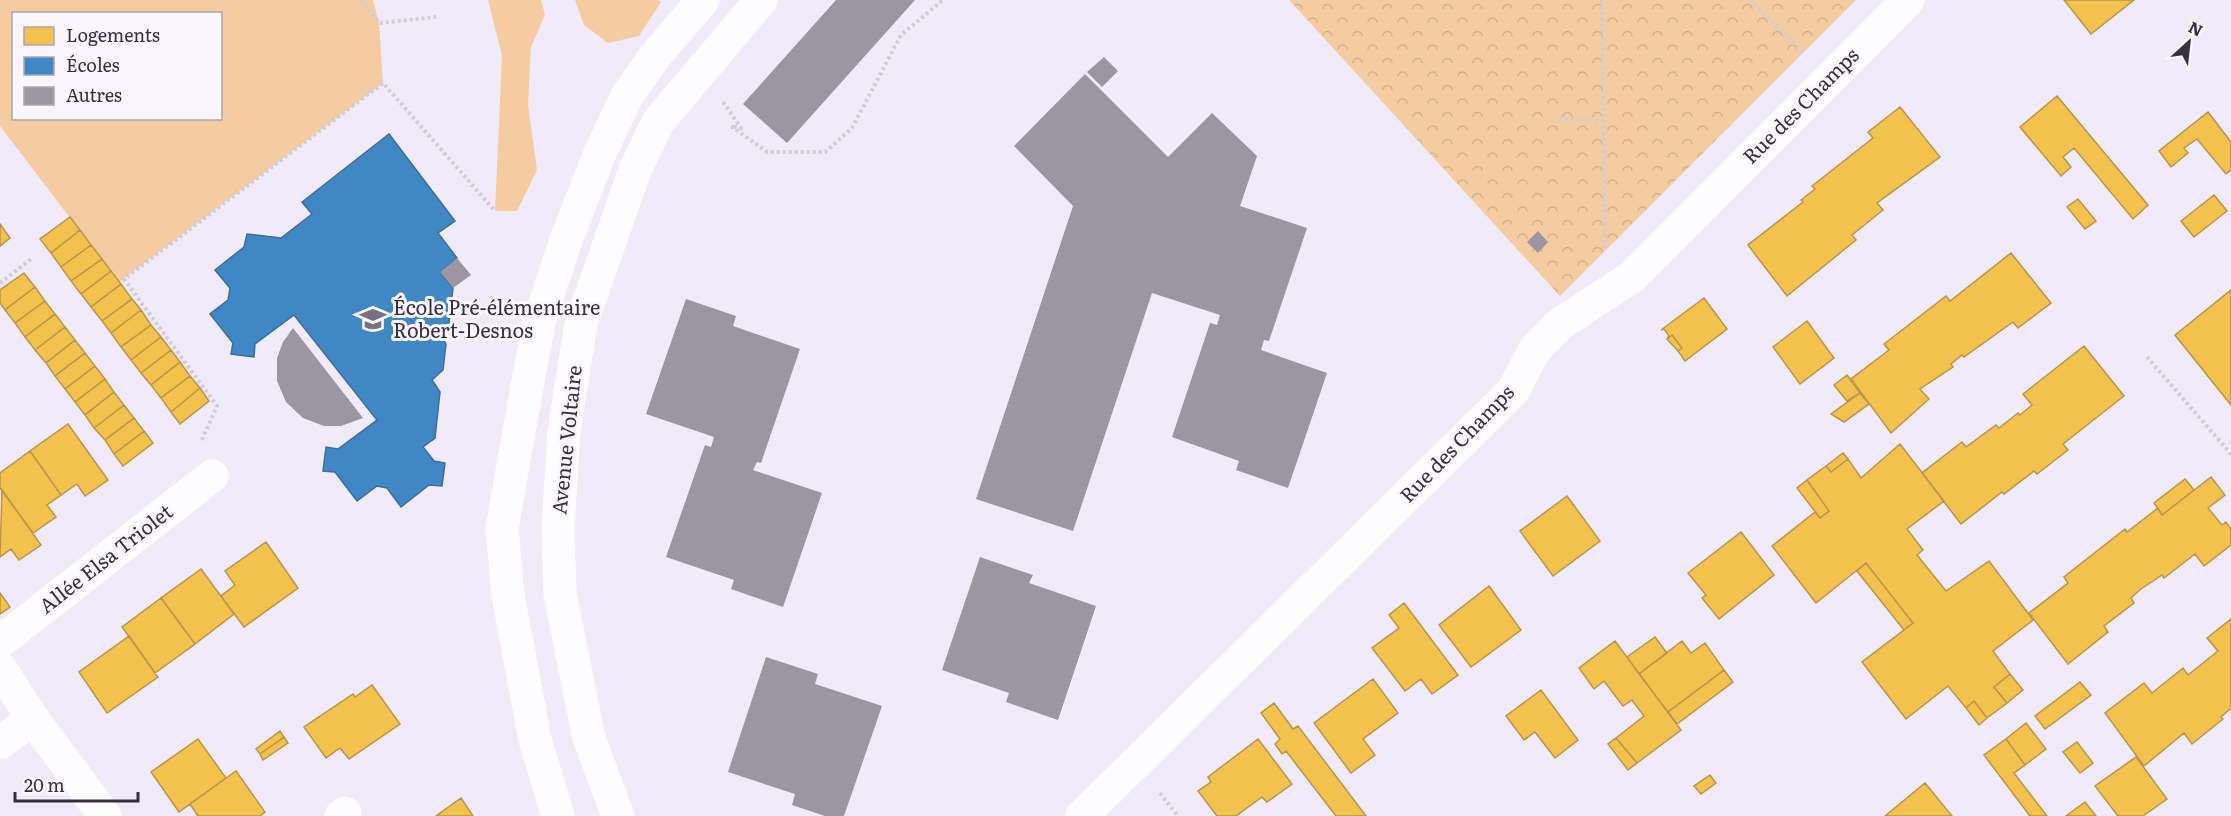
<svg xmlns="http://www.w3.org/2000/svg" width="2231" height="816" viewBox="0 0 2231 816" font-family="Literata,serif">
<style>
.grass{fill:#f5cca2;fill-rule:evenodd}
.park{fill:url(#park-crowns)}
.homes{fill:#f2c14e;stroke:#ba9549;stroke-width:1.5}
.schools{fill:#3f88c5;stroke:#3d6d9c;stroke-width:1.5}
.building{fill:#9c95a2}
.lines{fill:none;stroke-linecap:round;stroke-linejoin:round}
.path{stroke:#d2cdd4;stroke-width:4;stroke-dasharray:3 3;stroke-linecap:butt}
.minor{stroke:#fdfcfe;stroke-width:33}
.labels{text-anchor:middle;stroke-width:6;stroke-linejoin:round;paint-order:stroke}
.street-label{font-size:20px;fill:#372e3e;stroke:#faf6fe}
.poi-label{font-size:20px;fill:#372e3e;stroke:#faf6fe;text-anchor:start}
</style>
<defs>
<pattern id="park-crowns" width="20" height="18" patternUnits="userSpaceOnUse" patternTransform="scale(1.5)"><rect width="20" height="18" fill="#f5cca2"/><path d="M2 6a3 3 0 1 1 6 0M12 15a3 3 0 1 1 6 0" fill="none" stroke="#d3b08d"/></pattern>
</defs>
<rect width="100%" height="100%" fill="#f1eaf8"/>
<path class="grass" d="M0,0H373L379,23L383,83L119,282L0,126ZM14,14H220V118H14Z
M488,0H541L545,15L531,47L528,105L537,170L517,211H495L502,56Z
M575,0H658L661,2L639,36L608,43L584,25Z"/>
<path class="park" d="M1289,0H1856L1560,296Z"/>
<path class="homes" d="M2064,0H2134L2091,34Z
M2057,96L2148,205L2133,219L2074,148L2063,157L2071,167L2061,176L2020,127Z
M1900,107L1940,157L1877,203L1883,210L1852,235L1856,240L1787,296L1748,245L1803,202L1801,200L1815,189L1812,186L1873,138L1868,132Z
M2208,112L2231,142V170L2226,174L2197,139L2184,148L2188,153L2171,167L2159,151Z
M2214,195L2227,211L2194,237L2181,221Z
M2078,199L2096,221L2085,229L2067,207Z
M70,217L80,230L51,253L40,239Z
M0,224L10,238L0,246Z
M80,230L91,245L61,267L51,253Z
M91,245L102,259L71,281L61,267Z
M2011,253L2051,303L2018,328L2013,322L1964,357L1962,355L1951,364L1953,367L1920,389L1929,399L1891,433L1851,379L1889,350L1884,344L1946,296L1950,301Z
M102,259L111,271L81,294L71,281Z
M111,271L121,284L91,307L81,294Z
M24,273L35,287L5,310L0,303V290Z
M121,284L132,299L102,321L91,307Z
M35,287L45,301L15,323L5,310Z
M2231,290V405L2175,335Z
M1704,298L1727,329L1685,361L1678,351L1682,348L1672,335L1667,339L1669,336L1664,329L1661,330Z
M132,299L141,310L111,333L102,321Z
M45,301L55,314L25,337L15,323Z
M141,310L151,325L121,347L111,333Z
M55,314L65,327L35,350L25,337Z
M1807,321L1834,358L1800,384L1773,347Z
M151,325L161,337L131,360L121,347Z
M65,327L75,340L46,363L35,350Z
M1672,335L1682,348L1678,351L1667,339Z
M161,337L171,350L141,373L131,360Z
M75,340L85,353L55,376L46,363Z
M2084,346L2124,396L2063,444L2068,450L2037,474L2034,471L2004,494L2002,492L1961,524L1922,473L1962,442L1966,447L1996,425L1999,428L2018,413L2020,415L2032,405L2023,394Z
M171,350L180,362L151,385L141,373Z
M85,353L95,366L65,389L55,376Z
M180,362L190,376L161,398L151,385Z
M95,366L105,379L75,402L65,389Z
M1847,375L1860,393L1847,401L1834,385Z
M190,376L200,388L171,412L161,398Z
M105,379L114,392L85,415L75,402Z
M200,388L209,401L180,424L171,412Z
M114,392L124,405L94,428L85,415Z
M1860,393L1869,404L1844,422L1831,414Z
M124,405L134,418L105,440L94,428Z
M134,418L144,431L114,454L105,440Z
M68,424L108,480L85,496L77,484L61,495L30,451Z
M144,431L153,443L123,466L114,454Z
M1900,444L1944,501L1907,529L1923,550L1917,555L1946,591L1989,561L2033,620L1993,651L2010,674L1994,687L2007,703L1987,718L1974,701L1966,708L1948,686L1906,719L1862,662L1913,623L1866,563L1816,603L1772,546L1815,512L1820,518L1829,511L1807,480L1826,466L1831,472L1848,459L1861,478Z
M30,451L61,495L47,505L56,517L33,533L0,488V473Z
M1843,453L1848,459L1831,472L1826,466Z
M2211,477L2225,495L2208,508L2222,525L2226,522L2231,529V545L2204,566L2195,554L2164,578L2162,575L2141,589L2131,598L2134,603L2104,626L2108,632L2068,664L2029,613L2068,583L2064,577L2125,529L2127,532L2158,508L2162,515Z
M2185,479L2194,490L2162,515L2154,503Z
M1807,480L1829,511L1820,518L1797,488Z
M2,490L41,545L19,560L11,549L0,557Z
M1567,496L1600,541L1553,576L1520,531Z
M1741,532L1774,575L1719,619L1702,598L1706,595L1688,573Z
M266,542L298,588L244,627L221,596L235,585L225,571Z
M1866,563L1913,623L1904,630L1857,571Z
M201,569L234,614L195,644L161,598Z
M1489,586L1521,630L1471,667L1439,625Z
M0,593L10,607L0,614Z
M161,598L195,644L155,673L122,627Z
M1404,603L1458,675L1432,694L1421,679L1405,691L1372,648L1399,628L1389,615Z
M2231,619V708L2221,717L2223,719L2192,744L2184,733L2144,766L2105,713L2144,683L2152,693L2183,668L2188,675L2218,651L2207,638Z
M129,636L158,677L107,713L79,672Z
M1655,637L1667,653L1639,674L1627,657Z
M1615,641L1681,730L1637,763L1616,738L1644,716L1632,700L1623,706L1604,681L1594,689L1579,668Z
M1682,641L1691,653L1705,643L1724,670L1668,712L1639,674Z
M1724,670L1733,682L1677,724L1668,712Z
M2010,674L2023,690L2007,703L1994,687Z
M1373,679L1398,713L1363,739L1375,755L1351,773L1314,723Z
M2080,682L2091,695L2045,729L2035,716Z
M372,685L400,724L349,759L340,748L326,758L304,727L353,694L355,697Z
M1541,690L1578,740L1555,758L1535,732L1524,740L1506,716Z
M1974,701L1987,718L1979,725L1966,708Z
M1274,703L1293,729L1298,726L1366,816H1336L1286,751L1282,754L1275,744L1280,739L1261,713Z
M2026,723L2046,749L2025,765L2006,739Z
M280,731L284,737L260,754L256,749Z
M284,737L288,743L263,760L260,754Z
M1616,738L1637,763L1628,770L1608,744Z
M198,739L226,778L179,812L151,772Z
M1258,739L1292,784L1267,802L1262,797L1236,816H1217L1198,791L1211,782L1208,777Z
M2006,739L2025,765L2014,773L2047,816H2030L1984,755Z
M2077,742L2093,763L2080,773L2063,752Z
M2136,757L2167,799L2143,816H2118L2095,786Z
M236,771L265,812L260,816H198L190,804Z
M1710,775L1716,783L1701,794L1694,786Z
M1925,783L1952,816H1885Z
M461,798L473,816H436Z
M2085,802L2096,816H2066Z"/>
<path class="schools" d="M389,134L455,221L438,233L457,258L440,272L453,288L449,323L437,331L446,344L443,370L432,380L440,392L435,438L423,447L434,461L445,463L442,486L429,485L401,507L387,488L377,486L357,501L335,472L323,471L326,447L338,449L377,420L294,315L255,344L254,357L231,354L233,343L210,314L228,300L230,288L215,270L244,247L247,234L281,238L312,214L302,202Z"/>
<path class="building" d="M836,0H915L787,143L743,104Z
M1104,57L1118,71L1102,87L1087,72Z
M1085,74L1168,157L1212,113L1257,156L1240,206L1307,228L1269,341L1264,340L1261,350L1327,373L1288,488L1236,470L1239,461L1172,437L1210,323L1217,325L1220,315L1152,293L1073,531L976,499L1073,206L1014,146Z
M1538,231L1548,242L1538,253L1527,242Z
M457,258L471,275L453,288L440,272Z
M686,299L736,316L733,326L800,349L761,463L757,462L753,470L822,493L783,607L731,589L734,580L666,557L705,445L711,447L714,437L646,414Z
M293,328L363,418L341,426H324L303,418L286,402L277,381V358L283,342Z
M980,557L1033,575L1029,583L1096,606L1058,720L1006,702L1009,693L942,670Z
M766,657L818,674L815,684L882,706L844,816H825L792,805L795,794L728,772Z"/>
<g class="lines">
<path class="path" d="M361,0L379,23L436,17
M1602,0L1605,248
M1750,0L1803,52
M723,102L741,128L731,126L767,152H825L852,128L901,35L943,0
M1559,118L1603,121
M0,283L31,259
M2147,357L2231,454
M202,440L217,406L124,279L383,83L495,211
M1160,793L1178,816"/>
<path class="minor" d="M0,642L212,476
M0,668L33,719
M0,743L33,719L105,816
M341,816L345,813
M558,816L535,740L508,595L502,529L519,431L539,322L566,240L600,153L627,96L655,56L703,0
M618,816L589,738L560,593L558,527L564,431L581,324L635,170L658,122L761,0
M1082,816L1513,391L1535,349L1560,324L1632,277L1908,0"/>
</g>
<defs>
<g id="school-bare" transform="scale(2.07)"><path d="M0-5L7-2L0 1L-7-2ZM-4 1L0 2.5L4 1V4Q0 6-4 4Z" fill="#78707f" stroke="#faf6fe" stroke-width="2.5" paint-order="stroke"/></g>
</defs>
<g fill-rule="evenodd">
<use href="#school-bare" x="373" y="319"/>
</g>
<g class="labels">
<g class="street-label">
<text transform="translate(1801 106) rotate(-45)" y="7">Rue des Champs</text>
<text transform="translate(567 440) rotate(-84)" y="7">Avenue Voltaire</text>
<text transform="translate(1457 444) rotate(-46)" y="7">Rue des Champs</text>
<text transform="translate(106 559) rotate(-38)" y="7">Allée Elsa Triolet</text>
</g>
<g class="poi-label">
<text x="393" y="315">École Pré-élémentaire<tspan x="393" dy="23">Robert-Desnos</tspan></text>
</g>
</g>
<rect x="12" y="12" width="210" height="108" fill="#faf6fe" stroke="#aca6b1" stroke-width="1.5"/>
<rect x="24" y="27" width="30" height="18" fill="#f2c14e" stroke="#aca6b1" stroke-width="1.5"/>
<text x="66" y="42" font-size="18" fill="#372e3e">Logements</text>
<rect x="24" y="57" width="30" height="18" fill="#3f88c5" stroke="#aca6b1" stroke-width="1.5"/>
<text x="66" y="72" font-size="18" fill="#372e3e">Écoles</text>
<rect x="24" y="87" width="30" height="18" fill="#9c95a2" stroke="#aca6b1" stroke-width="1.5"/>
<text x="66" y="102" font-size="18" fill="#372e3e">Autres</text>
<g transform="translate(2189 42) rotate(27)" stroke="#faf6fe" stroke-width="4.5" paint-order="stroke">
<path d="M0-4.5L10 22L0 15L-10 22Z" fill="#372e3e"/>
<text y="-9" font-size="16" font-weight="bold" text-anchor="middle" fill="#372e3e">N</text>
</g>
<path d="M15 792v9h123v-9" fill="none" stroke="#372e3e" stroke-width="3"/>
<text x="24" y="792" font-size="18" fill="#372e3e" stroke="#faf6fe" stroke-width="4.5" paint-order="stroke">20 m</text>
</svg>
